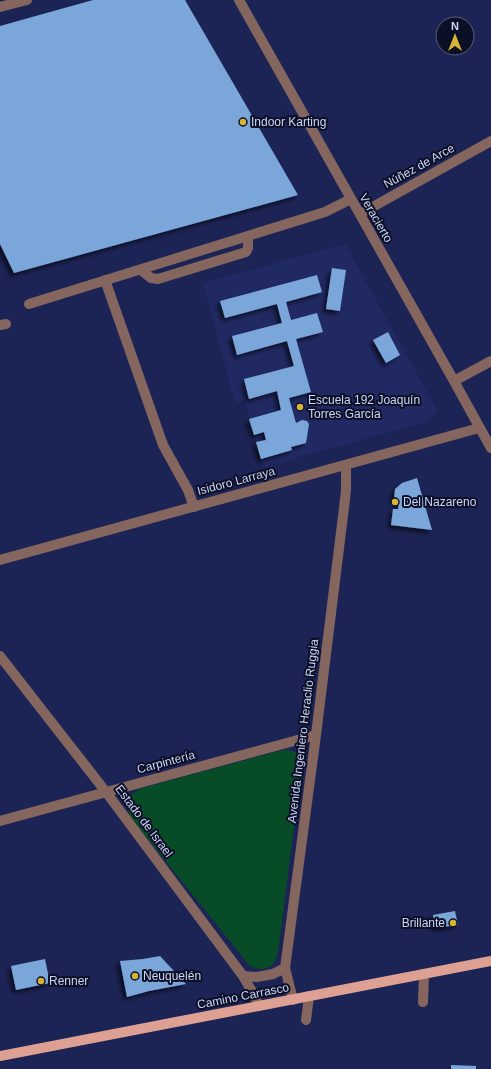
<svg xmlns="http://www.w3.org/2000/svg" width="491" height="1069" viewBox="0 0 491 1069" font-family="Helvetica,sans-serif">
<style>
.built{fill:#212963}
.park{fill:#074c27}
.building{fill:#7aa6da;filter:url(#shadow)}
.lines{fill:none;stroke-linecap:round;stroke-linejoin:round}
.minor{stroke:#84665f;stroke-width:10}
.major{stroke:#dea092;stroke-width:10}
.poi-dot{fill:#d7b434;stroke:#0c1027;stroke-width:1.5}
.labels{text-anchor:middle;stroke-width:4;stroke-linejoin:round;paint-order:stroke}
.poi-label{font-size:12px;fill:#ccd5f5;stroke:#0c1027;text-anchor:start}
.street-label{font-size:12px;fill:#ccd5f5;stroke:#0c1027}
</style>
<defs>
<filter id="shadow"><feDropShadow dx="-3.5" dy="3.5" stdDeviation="2" flood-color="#0009"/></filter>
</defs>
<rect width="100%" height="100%" fill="#1c2456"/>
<path class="built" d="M345,244L437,410L430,421L263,467L245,401L235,403L203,283Z"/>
<path class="park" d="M283,750C300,750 302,757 301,772L279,945C278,950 277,957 275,961C269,971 257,971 249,965L131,818C123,804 127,795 142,788Z"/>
<path class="building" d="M93,0H185L298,195L14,273L0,244V26Z
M332,268L346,270L340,311L326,309Z
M317,275L322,292L286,302L291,320L317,313L323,332L296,339L311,392L289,398L296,423L302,420L307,421L309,424L306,443L291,447L292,450L261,459L256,442L266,440L264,432L254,435L249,419L281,410L277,391L249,399L244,379L294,366L287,341L237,355L232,336L282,323L277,304L225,318L220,301Z
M388,332L400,355L386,363L373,340Z
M417,478L432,530L391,525L393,509H398L399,500H394L395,489L402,483Z
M455,911L458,925L435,928L433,915Z
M160,956L186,984L149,991L127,997L120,961L143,959Z
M45,959L50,983L16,990L11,966Z
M451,1065L476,1066V1069H451Z"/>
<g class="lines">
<path class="minor" d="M239,0L454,381L491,448
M0,7L27,0
M360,214L491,141
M141,270L151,278L158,279L246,252L248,248V236
M105,280L163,445L188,490L194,507
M29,304L325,212L351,199
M0,325L6,324
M454,381L491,361
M0,560L479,428
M0,656L106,792L243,976L254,995L259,1006
M0,821L316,735
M243,976L257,977L273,974L285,968
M293,1000L285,968L316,735L343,516L346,490V465
M423,1002L424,974
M306,1020L309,996"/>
<path class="major" d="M0,1056L491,961"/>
</g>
<g class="poi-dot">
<circle cx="243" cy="122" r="4"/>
<circle cx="300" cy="407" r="4"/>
<circle cx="395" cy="502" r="4"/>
<circle cx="453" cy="923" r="4"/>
<circle cx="135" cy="976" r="4"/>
<circle cx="41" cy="981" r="4"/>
</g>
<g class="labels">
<g class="poi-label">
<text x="251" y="126">Indoor Karting</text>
<text x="308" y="404">Escuela 192 Joaquín<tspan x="308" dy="14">Torres García</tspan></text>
<text x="403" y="506">Del Nazareno</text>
<text x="445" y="927" text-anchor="end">Brillante</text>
<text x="143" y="980">Neuquelén</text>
<text x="49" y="985">Renner</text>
</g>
<g class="street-label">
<text transform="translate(419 166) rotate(-29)" y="4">Núñez de Arce</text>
<text transform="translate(376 218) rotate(60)" y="4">Veracierto</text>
<text transform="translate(236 481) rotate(-15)" y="4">Isidoro Larraya</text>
<text transform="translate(303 731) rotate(-83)" y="4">Avenida Ingeniero Heraclio Ruggia</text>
<text transform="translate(166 762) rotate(-15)" y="4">Carpintería</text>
<text transform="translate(144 821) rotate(53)" y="4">Estado de Israel</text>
<text transform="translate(243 996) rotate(-11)" y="4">Camino Carrasco</text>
</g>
</g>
<g transform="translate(455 36)"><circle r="19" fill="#0c1027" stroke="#595f79"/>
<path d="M0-3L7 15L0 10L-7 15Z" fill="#d7b434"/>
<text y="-6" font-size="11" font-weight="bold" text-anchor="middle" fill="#ccd5f5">N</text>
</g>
</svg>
